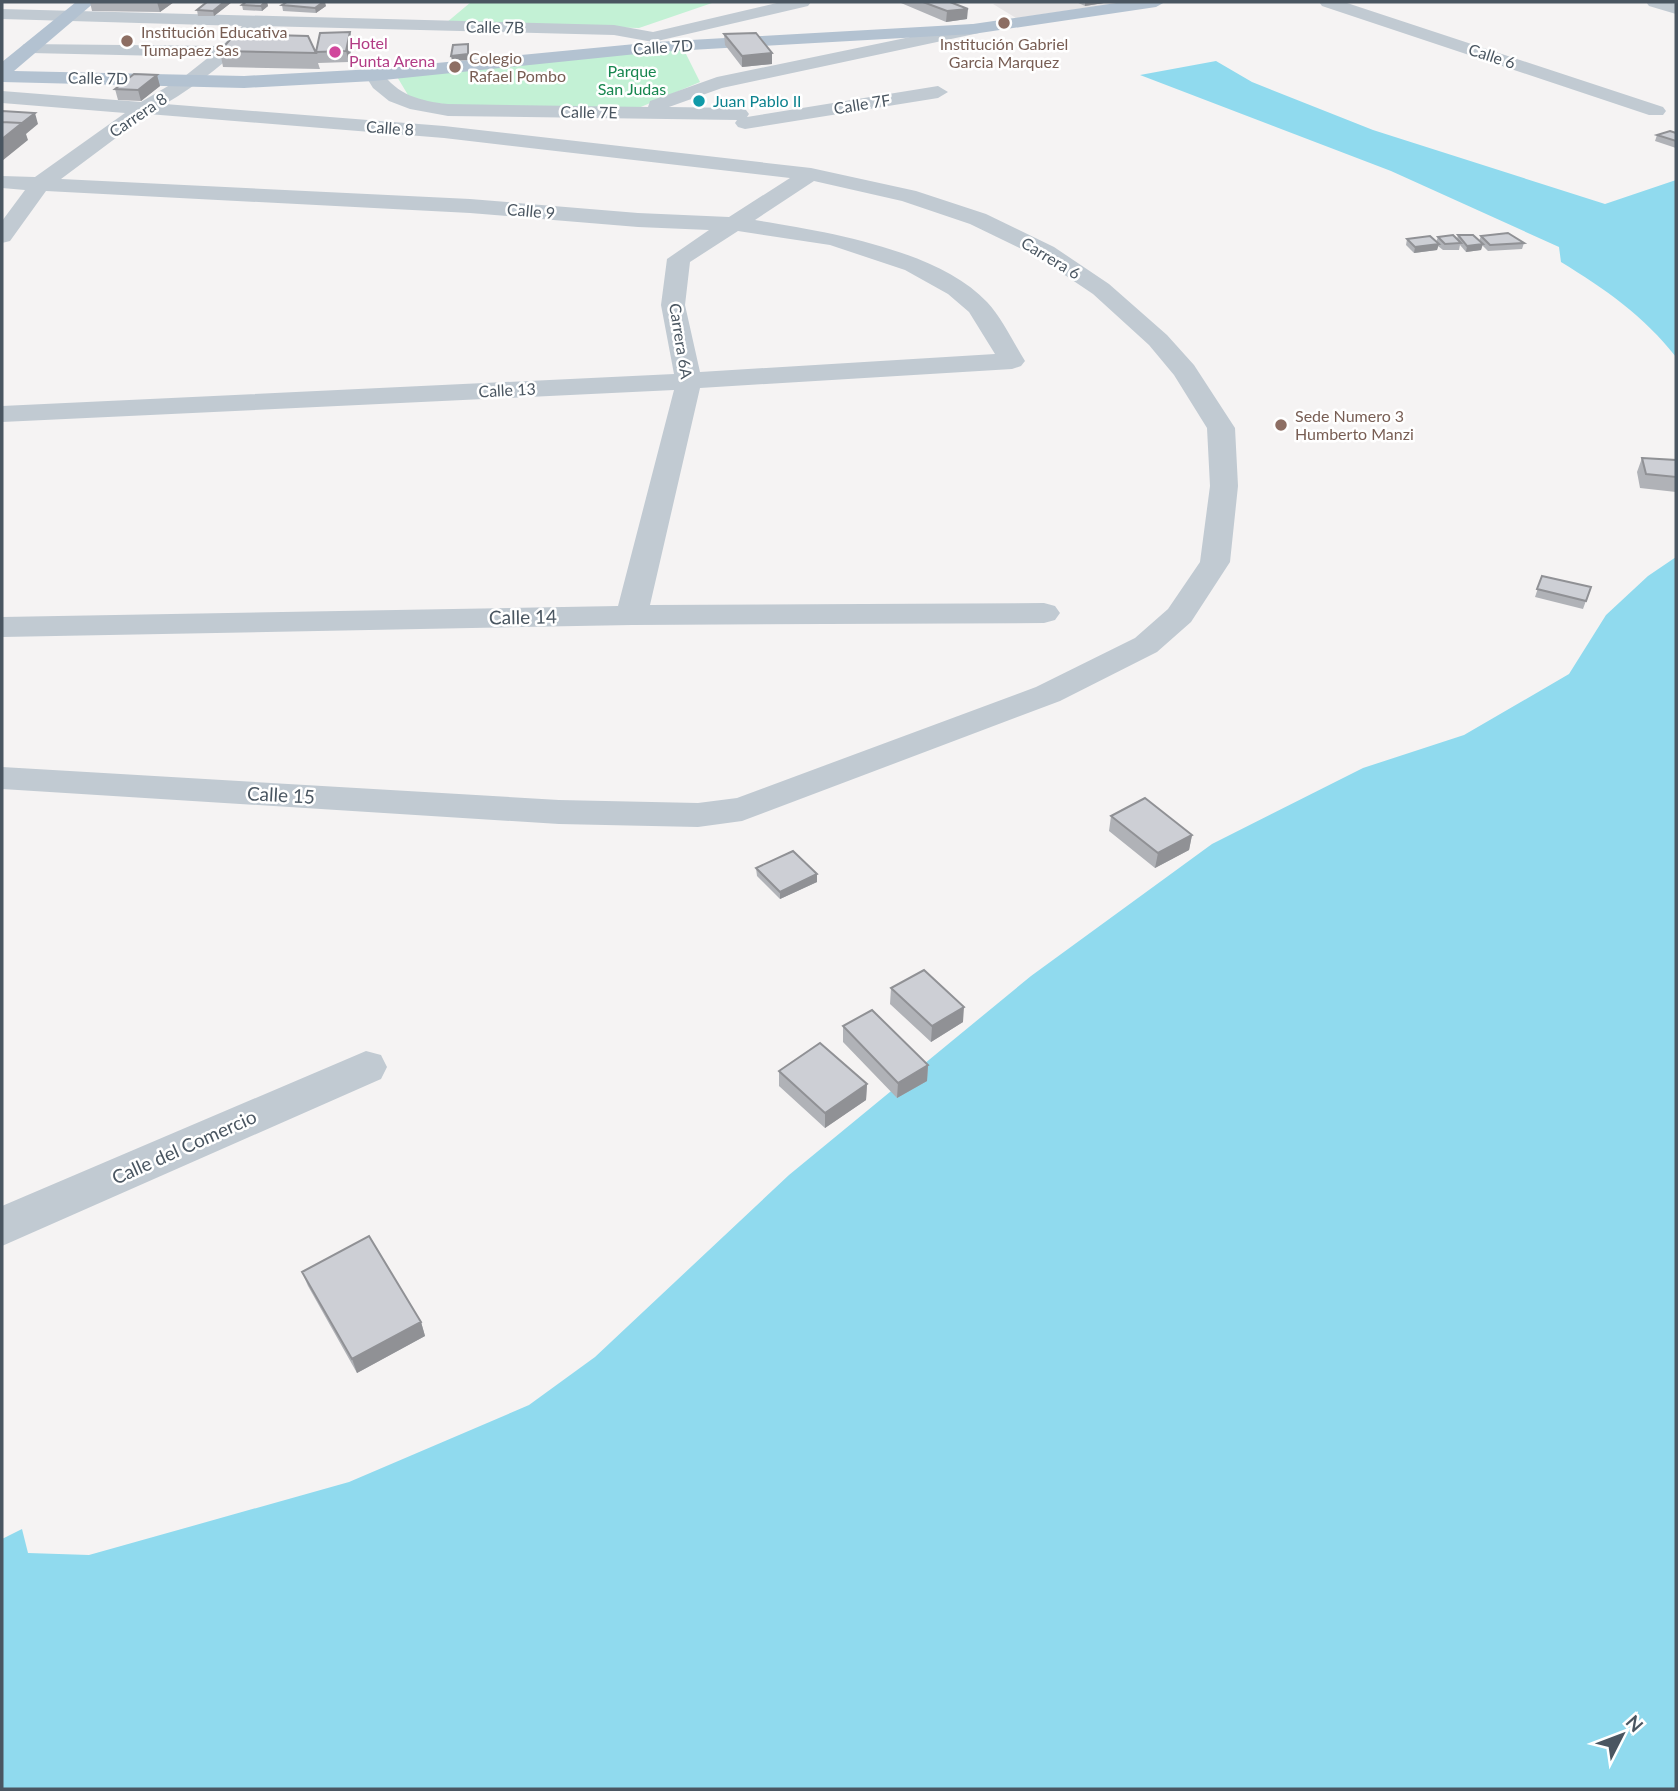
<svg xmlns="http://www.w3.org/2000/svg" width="1678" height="1791" viewBox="0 0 1678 1791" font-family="Lato,sans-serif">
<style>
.education{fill:#e6e4e5}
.green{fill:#c3f1d5}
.water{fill:#90daee}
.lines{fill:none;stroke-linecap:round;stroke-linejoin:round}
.minor{fill:#c1cad2;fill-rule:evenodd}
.major{fill:#b3c2d1;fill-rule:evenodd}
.wall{fill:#b0b2b7}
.shaded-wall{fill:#909195}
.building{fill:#cdcfd5;stroke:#909195;stroke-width:2}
.education-dot{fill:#8d6e63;stroke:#fff;stroke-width:2.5}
.hotel-dot{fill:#d1479c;stroke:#fff;stroke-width:2.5}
.culture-dot{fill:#0f9aa8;stroke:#fff;stroke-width:2.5}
.labels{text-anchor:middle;stroke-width:5;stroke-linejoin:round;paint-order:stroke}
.far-street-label{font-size:16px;fill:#4a5661;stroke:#fff}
.far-education-label{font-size:16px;fill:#785e54;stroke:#fff;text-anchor:start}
.far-hotel-label{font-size:16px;fill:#b23c85;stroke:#fff;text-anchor:start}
.far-park-label{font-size:16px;fill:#17864f;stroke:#fff}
.far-culture-label{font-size:16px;fill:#0d838f;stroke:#fff;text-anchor:start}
.street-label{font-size:19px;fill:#4a5661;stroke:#fff}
</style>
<rect width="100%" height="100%" fill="#f5f3f3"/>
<path class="education" d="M1005,2H1127L1016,18L993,4Z"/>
<path class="green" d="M471,2H715L639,28L446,23Z
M683,48L700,82L636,109L476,108L411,100L396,75Z"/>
<path class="water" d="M1216,61L1252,82L1373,130L1605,204L1676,180V357C1644,316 1605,289 1561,262L1559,247L1391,171L1140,75Z
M1676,557V1789H2V1539L22,1529L28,1553L89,1555L349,1482L529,1405L595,1357L789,1175L1031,976L1212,844L1363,768L1464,735L1569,674L1606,615L1648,576Z"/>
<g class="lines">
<path class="minor" d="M781,2H811L808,6L653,42L614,35L261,26C232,58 202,82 165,104L444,126L811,168L916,191L986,214L1054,247L1109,284L1167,335L1194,365L1235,428L1238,486L1230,562L1191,622L1157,652L1060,701L742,821L698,827L559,824L2,789V767L559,800L698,803L737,798L1036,687L1135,638L1168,609L1200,562L1210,486L1207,428L1174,375L1149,345L1093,294L1038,257L970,224L902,201L814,181L755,220C823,231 937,249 987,302C1002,318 1013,342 1025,361L1021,366L1012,369L700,388L650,605L1044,603L1055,606L1060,613L1055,620L1044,623L632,625L2,637V617L618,606L674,390L2,422V406L674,374L661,305L667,259L709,230L638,227L470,213L46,191L10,241L2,243V221L25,190L2,188V176L35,177L125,113L2,103V91L141,102L185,76L209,57L30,53L21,48L24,44L222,46L242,26L2,19V9L614,25L653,32ZM148,114L444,138L790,178L729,217L638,213L470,199L61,179ZM738,231L830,245L905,270L948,294L969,312L995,354L700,372L685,305L690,262Z
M1319,2H1344L1663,107L1666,111L1663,115H1649L1322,6Z
M1646,2L1676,3V14L1649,6Z
M973,24L979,25L982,29L979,33L722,88L669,107L739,108L746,110L749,114L747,117L938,86L948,92L938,98L745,129L738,127L735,123L737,120L448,116L410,109L389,101L373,88L365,75L374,69L381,71C397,95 420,101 448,104L648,107L650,101L717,77Z
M366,1051L381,1055L387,1067L381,1079L2,1246V1206Z"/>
<path class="major" d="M76,2H95L14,71L244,76L374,69L656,42L973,24L1123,2H1165L1156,7L973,34L656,52L374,81L244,88L2,82V62Z"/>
</g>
<path class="wall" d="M90,2H174L160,12L92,11Z
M207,2H232L214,16H198L197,10Z
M246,2H267L268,6L262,11L243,10L242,5Z
M901,2H950L967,19L946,22L901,3Z
M1076,2H1110L1085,6Z
M282,5L326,6L316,13L283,11Z
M724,34L772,53V64L742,67L725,45Z
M352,43L349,62L318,63L320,69L223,67L220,51L316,52Z
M157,75L160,86L141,101L118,100L115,89Z
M1676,133V148L1655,141L1657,135Z
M1458,235L1479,241L1481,236L1524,243L1522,249L1488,251L1482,245L1481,250L1466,252L1460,245L1459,250H1443L1438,246L1437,250L1414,253L1406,245L1407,239L1436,242L1438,237L1457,239Z
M1642,458L1676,460V492L1640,488L1637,472Z
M1542,576L1591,587L1583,609L1535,597Z
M1111,816L1192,835L1189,850L1155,868L1109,831Z
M756,868L817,874V882L780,899L757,876Z
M891,988L963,1022L931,1042L890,1004Z
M843,1026L928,1065L927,1081L897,1098L843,1042Z
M779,1071L867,1084L866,1100L825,1128L779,1086Z
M302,1272L421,1322L425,1336L357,1373L308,1286Z"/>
<path class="shaded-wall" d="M157,2H174L160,12Z
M224,2H232L214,16L213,11Z
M265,2H267L268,6L262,11L261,6Z
M323,2H325L326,6L316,13L315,8Z
M1085,2H1110L1085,6Z
M968,9L967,19L946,22L947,11Z
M350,32L352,43L349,62L346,51Z
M468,44L469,60L452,61L451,56Z
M772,53V64L742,67V56Z
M157,75L160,86L141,101L138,90Z
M35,113L38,124L26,134L28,140L2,161V139Z
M1439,244L1437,250L1414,253L1415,247Z
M1483,244L1481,250L1466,252L1467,246Z
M1192,835L1189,850L1155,868L1158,853Z
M817,874V882L780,899V892Z
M964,1007L963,1022L931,1042L932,1026Z
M928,1065L927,1081L897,1098L898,1083Z
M867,1084L866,1100L825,1128V1113Z
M421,1322L425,1336L357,1373L352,1359Z"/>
<path class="building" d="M207,2H224L213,11L197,10Z
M246,2H265L261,6L242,5Z
M287,2H323L315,8L282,5Z
M923,2H950L968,9L947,11Z
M350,32L346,51L316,52L320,33Z
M756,33L772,53L742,56L724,34Z
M235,34L308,36L316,53L220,51Z
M468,44V54L451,56L453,45Z
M134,74L157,75L138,90L115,89Z
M2,111L35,113L22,123L2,122Z
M2,122L22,123L2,139Z
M1670,131L1676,133V141L1657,135Z
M1508,233L1524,243L1490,245L1481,236Z
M1453,235L1461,243L1445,244L1438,237Z
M1458,235H1473L1483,244L1467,246Z
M1430,236L1439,244L1415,247L1407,239Z
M1642,458L1676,460V477L1646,474Z
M1542,576L1591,587L1586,601L1537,589Z
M1145,798L1192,835L1158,853L1111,816Z
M793,851L817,874L780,892L756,868Z
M924,970L964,1007L932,1026L891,988Z
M872,1010L928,1065L898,1083L843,1026Z
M820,1043L867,1084L825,1113L779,1071Z
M369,1236L421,1322L352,1359L302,1272Z"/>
<g class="education-dot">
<circle cx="1004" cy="23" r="7"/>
<circle cx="127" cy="41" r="7"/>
<circle cx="455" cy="67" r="7"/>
<circle cx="1281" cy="425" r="7"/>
</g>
<circle class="hotel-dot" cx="335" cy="52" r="7"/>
<circle class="culture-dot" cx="699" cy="101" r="7"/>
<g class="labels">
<g class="far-street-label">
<text transform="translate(495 27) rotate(1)" y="6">Calle 7B</text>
<text transform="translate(663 47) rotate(-4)" y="6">Calle 7D</text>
<text transform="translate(1492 56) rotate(18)" y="6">Calle 6</text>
<text transform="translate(98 78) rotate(1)" y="6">Calle 7D</text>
<text transform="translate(862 104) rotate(-9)" y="6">Calle 7F</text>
<text transform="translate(589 112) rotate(1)" y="6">Calle 7E</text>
<text transform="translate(138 115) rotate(-34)" y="6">Carrera 8</text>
<text transform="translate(390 128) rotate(4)" y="6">Calle 8</text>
<text transform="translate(531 211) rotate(5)" y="6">Calle 9</text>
<text transform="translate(1051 258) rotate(31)" y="6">Carrera 6</text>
<text transform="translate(681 341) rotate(81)" y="6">Carrera 6A</text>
<text transform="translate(507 390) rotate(-3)" y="6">Calle 13</text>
</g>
<g class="far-education-label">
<text x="141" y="38">Institución Educativa<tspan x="141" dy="18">Tumapaez Sas</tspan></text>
<text x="1004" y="50" text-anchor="middle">Institución Gabriel<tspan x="1004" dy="18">Garcia Marquez</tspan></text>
<text x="469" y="64">Colegio<tspan x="469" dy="18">Rafael Pombo</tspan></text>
<text x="1295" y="422">Sede Numero 3<tspan x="1295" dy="18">Humberto Manzi</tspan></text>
</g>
<g class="far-hotel-label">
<text x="349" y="49">Hotel<tspan x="349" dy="18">Punta Arena</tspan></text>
</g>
<g class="far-park-label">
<text x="632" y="77">Parque<tspan x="632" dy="18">San Judas</tspan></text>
</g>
<g class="far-culture-label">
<text x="713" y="107">Juan Pablo II</text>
</g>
<g class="street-label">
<text transform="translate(523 617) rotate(-1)" y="7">Calle 14</text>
<text transform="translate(281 795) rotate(3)" y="7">Calle 15</text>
<text transform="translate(184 1147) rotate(-24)" y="7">Calle del Comercio</text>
</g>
</g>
<rect width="1678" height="1791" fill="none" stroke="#4a5661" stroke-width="7"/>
<g transform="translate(1622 1735) rotate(48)" stroke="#ffffff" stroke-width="5" paint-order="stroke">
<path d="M0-5L12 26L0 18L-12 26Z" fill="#4a5661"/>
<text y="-10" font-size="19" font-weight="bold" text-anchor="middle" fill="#4a5661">N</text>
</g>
</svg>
